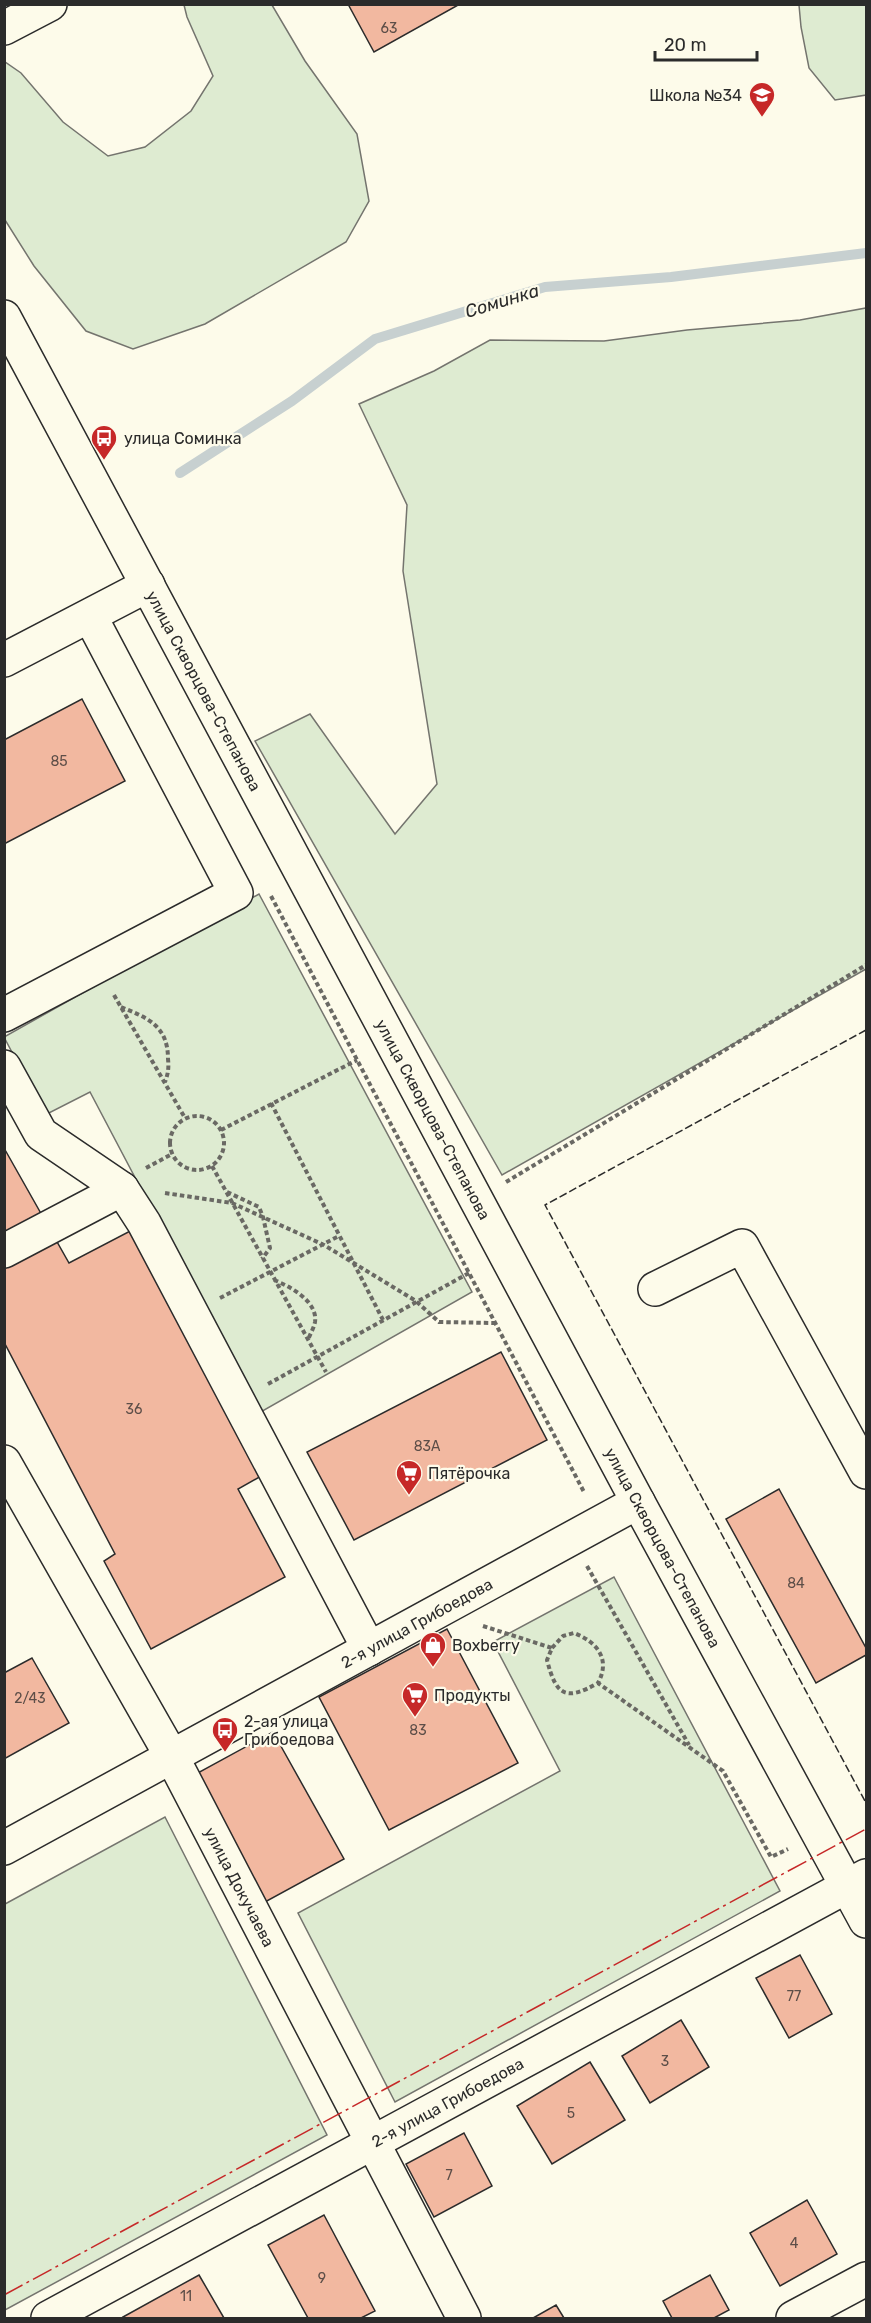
<svg xmlns="http://www.w3.org/2000/svg" width="871" height="2323" viewBox="0 0 871 2323" font-family="Rubik,sans-serif">
<style>
.green{fill:#deebd1;stroke:#74746e;stroke-width:1.5}
.lines{fill:none;stroke-linecap:round;stroke-linejoin:round}
.stream{stroke:#c7d0d0;stroke-width:10}
.building{fill:#f2b8a0;stroke:#2b2b2b;stroke-width:1.5}
.minor-casing{stroke:#2b2b2b;stroke-width:36}
.path{stroke:#6a6964;stroke-width:4;stroke-dasharray:4.5 3;stroke-linecap:butt}
.minor{stroke:#fdfbea;stroke-width:33}
.fence{stroke:#2b2b2b;stroke-width:1.5;stroke-dasharray:8 3;stroke-linecap:butt}
.power{stroke:#c62828;stroke-width:1.5;stroke-dasharray:21 4.5 3 4.5;stroke-linecap:butt}
.labels{text-anchor:middle;stroke-width:4.5;stroke-linejoin:round;paint-order:stroke}
.number-label{font-size:14px;fill:#5d4e48}
.poi-label{font-size:16px;fill:#2b2b2b;stroke:#fdfbea;text-anchor:start}
.street-label{font-size:16px;fill:#2b2b2b;stroke:#fdfbea}
.water-label{font-size:18px;font-style:italic;fill:#2b2b2b;stroke:#fdfbea}
</style>
<rect width="100%" height="100%" fill="#fdfbea"/>
<path class="green" d="M184,5H272L305,61L357,134L369,201L346,242L205,324L133,349L86,331L34,266L5,220V62L21,73L63,122L108,156L145,147L191,111L213,76L187,17Z
M799,5H866V95L835,100L809,68L801,27Z
M866,308V969L502,1175L255,741L310,714L395,834L437,784L403,571L407,505L359,404L434,371L490,340L604,341L687,330L800,320Z
M259,894L472,1292L259,1413L90,1092L45,1115L4,1037Z
M614,1577L780,1891L395,2102L298,1913L560,1771L493,1642Z
M165,1817L327,2135L5,2310V1904Z"/>
<g class="lines">
<path class="stream" d="M180,473L292,401L375,339L545,287L671,277L866,253"/>
</g>
<path class="building" d="M348,4H460L374,52Z
M82,699L125,781L4,844V740Z
M4,1148L69,1263L134,1229L263,1475L238,1489L285,1577L151,1649L104,1561L115,1554L4,1342Z
M501,1352L547,1440L354,1540L307,1452Z
M779,1489L866,1648V1655L816,1683L726,1519Z
M447,1629L518,1763L389,1830L319,1697Z
M32,1658L69,1723L4,1759V1673Z
M273,1732L344,1859L265,1902L194,1775Z
M800,1955L832,2014L789,2038L756,1978Z
M681,2020L709,2067L650,2103L622,2056Z
M590,2062L625,2120L552,2164L517,2106Z
M464,2133L492,2186L434,2217L406,2164Z
M807,2200L837,2254L780,2286L750,2233Z
M324,2215L375,2311L361,2318H308L268,2245Z
M199,2275L224,2318H124L123,2317Z
M710,2275L729,2310L714,2318H672L663,2301Z
M556,2305L564,2318H533Z"/>
<g class="lines">
<g class="minor-casing">
<g id="minor">
<path d="M4,28L50,4"/>
<path id="s1" d="M4,317L638,1502L866,1921"/>
<path d="M4,660L148,585"/>
<path d="M4,1015L236,893L90,616"/>
<path d="M4,1067L41,1134L122,1189L144,1223L369,1649"/>
<path d="M4,1251L122,1189"/>
<path d="M655,1289L742,1246L866,1472"/>
<path id="s2" d="M4,1462L172,1757L464,2318"/>
<path id="s3" d="M4,1848L638,1502"/>
<path id="s4" d="M48,2318L866,1876"/>
<path d="M793,2318L866,2279"/>
</g>
</g>
<path class="path" d="M271,896L584,1492
M114,995L185,1118
M121,1007C148,1018 168,1026 168,1059C169,1068 168,1074 165,1082
M271,1103L383,1320
M170 1143a27 27 0 1 1 54 0a27 27 0 1 1-54 0Z
M221,1130L357,1060
M212,1166L326,1372
M146,1168L172,1154
M506,1182L866,965
M227,1192L259,1207L263,1217L270,1248L262,1259
M165,1193L232,1203L324,1245L416,1301L439,1322L495,1323
M274,1280C289,1286 318,1301 315,1322C314,1328 310,1334 308,1340
M220,1298L339,1236
M268,1384L469,1273
M587,1566L689,1745
M483,1626L552,1648L547,1660C556,1695 565,1702 598,1683L723,1771L771,1857L788,1849
M552,1648L563,1636L574,1633C597,1642 611,1659 598,1683"/>
<use href="#minor" class="minor"/>
<path class="fence" d="M866,1030L545,1205L866,1803"/>
<path class="power" d="M4,2295L866,1829"/>
</g>
<defs>
<g id="school-pin" transform="scale(1.35)"><path d="M0 17L-7.5 6A9.5 9.5 0 1 1 7.5 6Z" fill="#c62828" stroke="#fdfbea"/><path d="M0-5L7-2L0 1L-7-2ZM-4 1L0 2.5L4 1V4Q0 6-4 4Z" fill="#fff"/></g>
<g id="bus-pin" transform="scale(1.35)"><path d="M0 17L-7.5 6A9.5 9.5 0 1 1 7.5 6Z" fill="#c62828" stroke="#fdfbea"/><path d="M-5-6H5V4H4V6H2V4H-2V6H-4V4H-5ZM-3.5-4V0h7V-4ZM-3.5 1.2v1.5H-2V1.2ZM2 1.2v1.5H3.5V1.2Z" fill="#fff"/></g>
<g id="supermarket-pin" transform="scale(1.35)"><path d="M0 17L-7.5 6A9.5 9.5 0 1 1 7.5 6Z" fill="#c62828" stroke="#fdfbea"/><path d="M-6-5.5h2.5l.6 2H6L4.5 2H-2.5L-4.4-4H-6ZM-1.5 3.2a1.3 1.3 0 1 0 .1 0ZM3 3.2a1.3 1.3 0 1 0 .1 0Z" fill="#fff"/></g>
<g id="shop-pin" transform="scale(1.35)"><path d="M0 17L-7.5 6A9.5 9.5 0 1 1 7.5 6Z" fill="#c62828" stroke="#fdfbea"/><path d="M-5-2.5h2.3a2.7 3.5 0 0 1 5.4 0H5L5.5 6h-11ZM-1.5-2.5h3a1.5 2.3 0 0 0-3 0Z" fill="#fff"/></g>
</defs>
<g fill-rule="evenodd">
<use href="#school-pin" x="762" y="95"/>
<use href="#bus-pin" x="104" y="438"/>
<use href="#supermarket-pin" x="409" y="1473"/>
<use href="#shop-pin" x="433" y="1645"/>
<use href="#supermarket-pin" x="415" y="1695"/>
<use href="#bus-pin" x="225" y="1730"/>
</g>
<g class="labels">
<g class="number-label">
<text x="389" y="33">63</text>
<text x="59" y="766">85</text>
<text x="134" y="1414">36</text>
<text x="427" y="1451">83А</text>
<text x="796" y="1588">84</text>
<text x="30" y="1703">2/43</text>
<text x="418" y="1735">83</text>
<text x="794" y="2001">77</text>
<text x="665" y="2066">3</text>
<text x="571" y="2118">5</text>
<text x="449" y="2180">7</text>
<text x="794" y="2248">4</text>
<text x="322" y="2283">9</text>
<text x="186" y="2301">11</text>
</g>
<g class="poi-label">
<text x="742" y="101" text-anchor="end">Школа №34</text>
<text x="124" y="444">улица Соминка</text>
<text x="428" y="1479">Пятёрочка</text>
<text x="452" y="1651">Boxberry</text>
<text x="434" y="1701">Продукты</text>
<text x="244" y="1727">2-ая улица<tspan x="244" dy="18">Грибоедова</tspan></text>
</g>
<g class="street-label">
<text dy="6" stroke="none"><textPath href="#s1" startOffset="424">улица Скворцова-Степанова</textPath></text>
<text dy="6" stroke="none"><textPath href="#s1" startOffset="910">улица Скворцова-Степанова</textPath></text>
<text dy="6" stroke="none"><textPath href="#s1" startOffset="1396">улица Скворцова-Степанова</textPath></text>
<text dy="6" stroke="none"><textPath href="#s3" startOffset="470">2-я улица Грибоедова</textPath></text>
<text dy="6" stroke="none"><textPath href="#s2" startOffset="486">улица Докучаева</textPath></text>
<text dy="6" stroke="none"><textPath href="#s4" startOffset="454">2-я улица Грибоедова</textPath></text>
</g>
<g class="water-label">
<text transform="translate(502 301) rotate(-17)" y="6">Соминка</text>
</g>
</g>
<rect width="871" height="2323" fill="none" stroke="#2b2b2b" stroke-width="12"/>
<path d="M655 51v9h102v-9" fill="none" stroke="#2b2b2b" stroke-width="3"/>
<text x="664" y="51" font-size="18" fill="#2b2b2b" stroke="#fdfbea" stroke-width="4.5" paint-order="stroke">20 m</text>
</svg>
